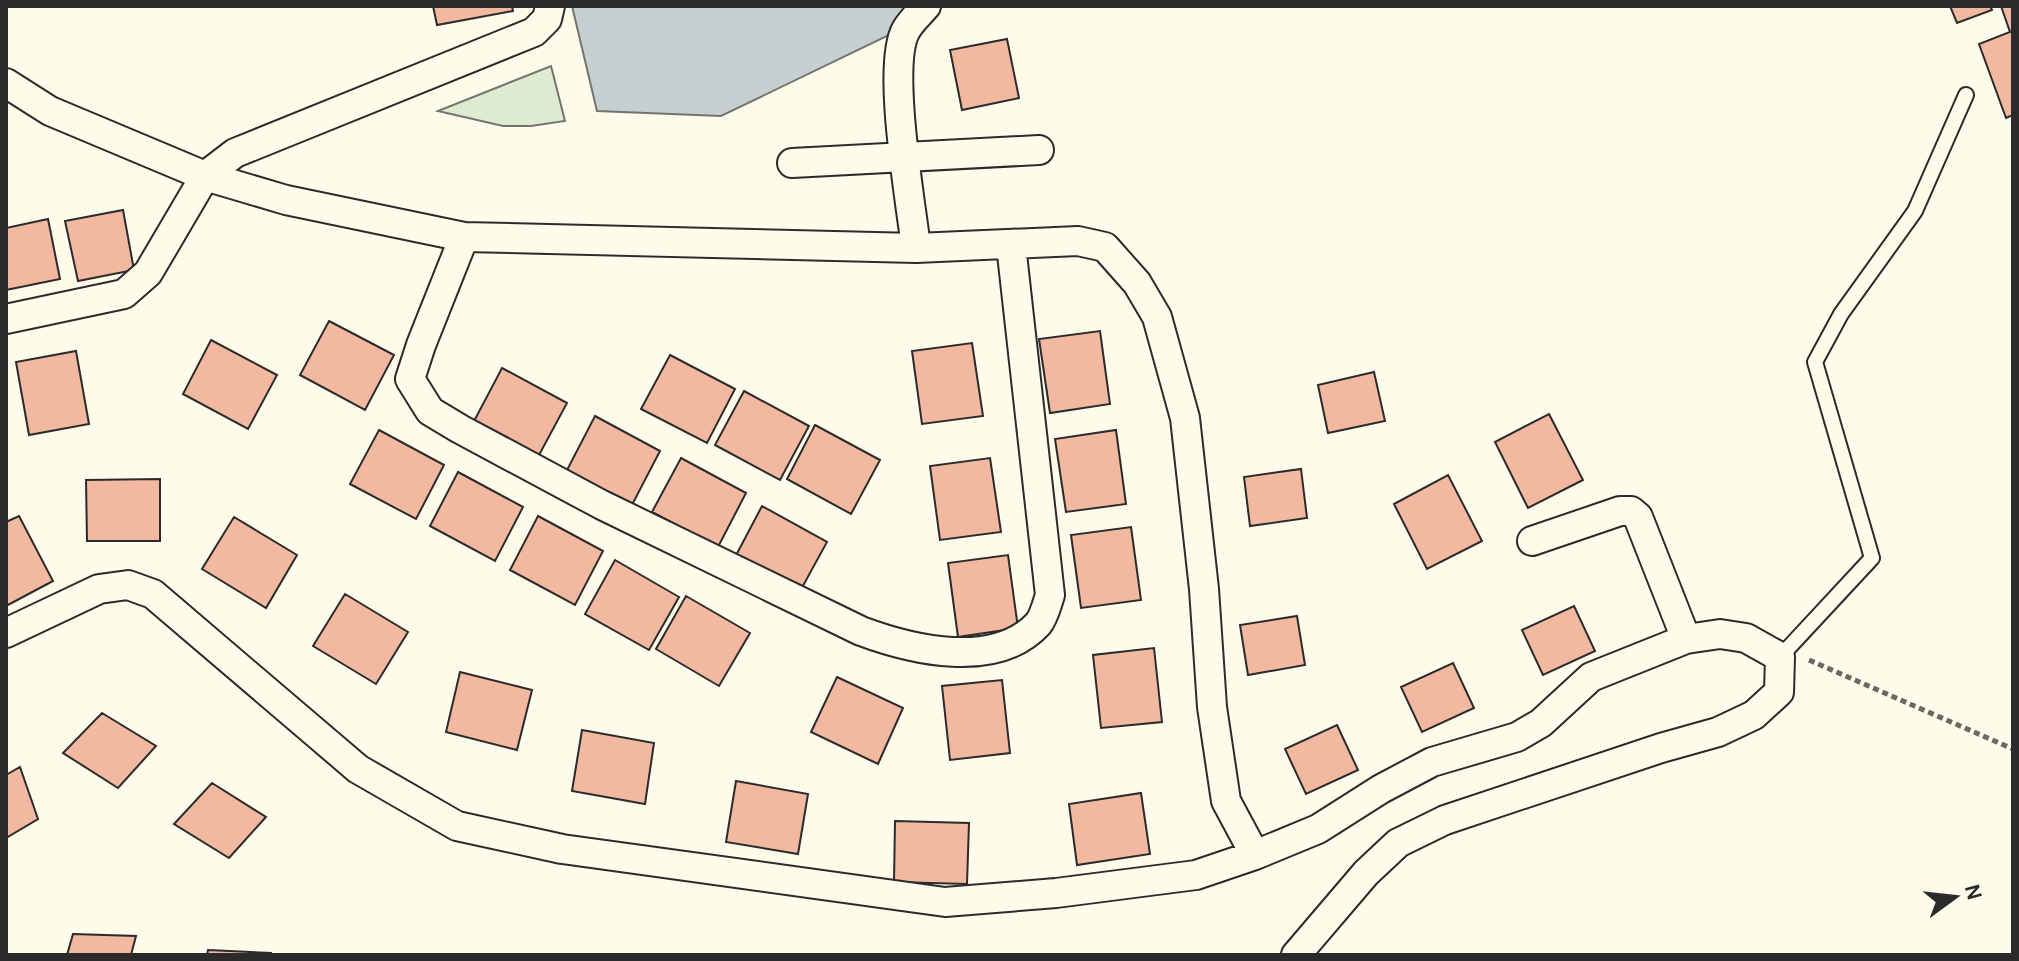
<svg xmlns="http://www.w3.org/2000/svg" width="2019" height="961" viewBox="0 0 2019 961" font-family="Karla,sans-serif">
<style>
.green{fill:#deebd1;stroke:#74746e;stroke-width:2}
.water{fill:#c7d0d0;stroke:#74746e;stroke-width:2}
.building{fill:#f2b8a0;stroke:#2b2b2b;stroke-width:2}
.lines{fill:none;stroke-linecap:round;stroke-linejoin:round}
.service-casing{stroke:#2b2b2b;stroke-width:18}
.minor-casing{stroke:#2b2b2b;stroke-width:32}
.path{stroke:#6a6964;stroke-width:5;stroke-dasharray:6 4;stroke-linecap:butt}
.service{stroke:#fdfbea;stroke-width:14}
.minor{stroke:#fdfbea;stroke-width:28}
</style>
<rect width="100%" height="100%" fill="#fdfbea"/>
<path class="green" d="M551,66L565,121L531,126H503L438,111Z"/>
<path class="water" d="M572,6H915L887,36L721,116L597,111Z"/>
<path class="building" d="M433,6H512L513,11L437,25Z
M1950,6H1990L1992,10L1957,23Z
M2001,6H2013V115L2006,118L1979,44L2010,32Z
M1007,39L1019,98L962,110L950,50Z
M123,210L134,270L78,281L65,221Z
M48,219L60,279L6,290V228Z
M329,321L394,355L365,410L300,375Z
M1100,331L1110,404L1050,413L1039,339Z
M211,340L277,375L248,429L183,394Z
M972,343L983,416L922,424L912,351Z
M76,351L89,424L29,435L16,362Z
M670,355L735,389L707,443L641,409Z
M502,368L567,403L538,457L473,423Z
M1374,372L1385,421L1328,433L1318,385Z
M744,391L809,426L780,480L715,445Z
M1549,414L1583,480L1528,508L1495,442Z
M595,416L660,451L632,505L567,470Z
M815,425L880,460L851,514L787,479Z
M379,430L444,465L416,519L350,484Z
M1116,430L1126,504L1066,512L1055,439Z
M681,458L746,493L718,547L652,512Z
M990,458L1001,532L940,540L930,466Z
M1301,469L1307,518L1250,526L1244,477Z
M458,472L523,507L495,561L430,526Z
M1448,475L1482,541L1427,569L1394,504Z
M160,479V541H87L86,480Z
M762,506L827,542L798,595L733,561Z
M19,516L53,581L6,606V522Z
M538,516L603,551L575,605L510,570Z
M234,517L297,555L266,608L202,569Z
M1131,527L1141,600L1081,608L1071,535Z
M1008,555L1018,628L958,637L948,563Z
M615,560L679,597L649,650L585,614Z
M345,594L408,632L376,684L313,646Z
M686,596L750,633L719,686L656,649Z
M1574,606L1595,651L1543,675L1522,630Z
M1297,616L1305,665L1248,675L1240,625Z
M1154,648L1162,722L1101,728L1093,655Z
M1453,663L1474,708L1422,732L1401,687Z
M460,672L532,690L517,750L446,732Z
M837,677L903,708L878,764L811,732Z
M1002,680L1010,753L950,760L942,686Z
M102,713L156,746L118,788L63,753Z
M1337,725L1358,770L1306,794L1285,749Z
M582,730L654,743L645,804L572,791Z
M20,767L38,819L6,838V775Z
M736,781L808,794L798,854L726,842Z
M212,783L266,817L229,858L174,824Z
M1141,793L1150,854L1077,865L1069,804Z
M895,821L969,823L967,884L894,882Z
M73,934L136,936L131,955H67Z
M208,950L271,953V955H207Z"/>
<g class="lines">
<g class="service-casing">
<path id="service" d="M1780,657L1872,558L1815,362L1841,314L1915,211L1966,95"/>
</g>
<g class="minor-casing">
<path id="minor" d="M6,83L50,111L205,176L286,200L464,237L916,248L1078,241L1105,247L1137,283L1157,317L1185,418L1204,589L1212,707L1226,801L1255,855
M792,163L1039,150
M464,237L421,345L410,379L430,411L460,429L602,505L861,631C912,650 995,670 1038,624C1044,617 1047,604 1050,595L1011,245
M916,248C911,203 886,65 906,30C911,21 920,13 926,6
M6,319L124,294L148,273L205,176L235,153L534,32L547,19L550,6
M1532,541L1620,511H1631L1638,517L1686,639
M6,633L99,589L128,585L153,594L358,769L457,826L562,849L945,902L1056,893L1196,875L1255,855L1318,829L1381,789L1432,762L1517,737L1541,723L1591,677L1686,639L1720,634L1746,638L1780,657L1779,692L1754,715L1718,732L1661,748L1445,820L1398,843L1366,873L1296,955"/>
</g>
<path class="path" d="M1809,660L2013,749"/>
<use href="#service" class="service"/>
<use href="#minor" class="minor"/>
</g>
<rect width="2019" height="961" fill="none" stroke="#2b2b2b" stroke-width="16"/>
<g transform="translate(1955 897) rotate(75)" stroke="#fdfbea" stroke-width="6" paint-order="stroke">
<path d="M0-6L14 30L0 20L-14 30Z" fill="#2b2b2b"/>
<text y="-12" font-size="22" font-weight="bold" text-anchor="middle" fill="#2b2b2b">N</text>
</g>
</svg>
